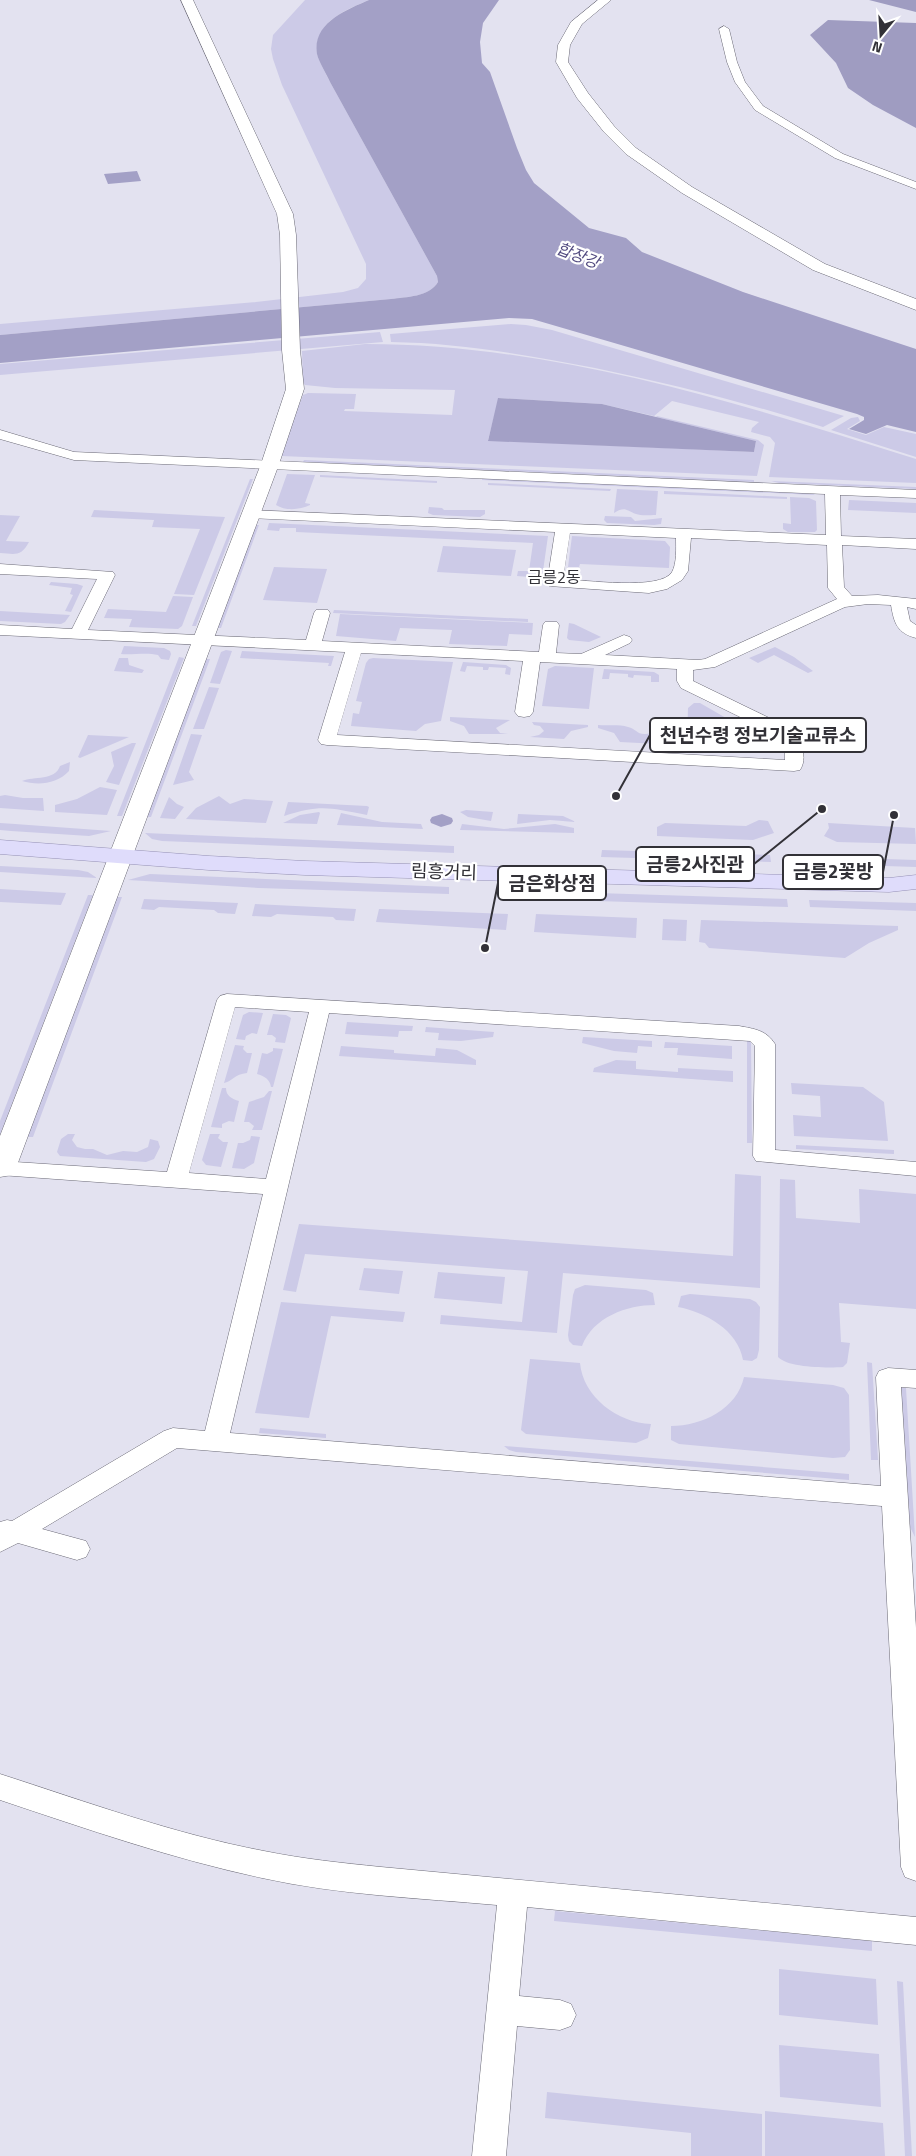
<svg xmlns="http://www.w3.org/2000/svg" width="916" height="2156" viewBox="0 0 916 2156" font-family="'Titillium Web','Noto Sans KR',sans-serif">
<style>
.green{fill:#cccae7}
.forest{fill:#9f9cc1}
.water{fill:#a3a0c6}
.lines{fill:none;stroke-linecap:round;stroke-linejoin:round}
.street-casing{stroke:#6b6a76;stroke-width:1}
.secondary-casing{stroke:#6b6a76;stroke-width:1}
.primary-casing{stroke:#9591b5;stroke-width:1}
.street{fill:#fff;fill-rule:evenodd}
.secondary{fill:#fff;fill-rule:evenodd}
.primary{fill:#dfdcfb;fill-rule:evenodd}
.labels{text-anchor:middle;stroke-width:4.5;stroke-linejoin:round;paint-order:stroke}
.far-water-label{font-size:16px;font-style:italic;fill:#534c81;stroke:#fff}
.far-quarter-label{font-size:16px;fill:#323137;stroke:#fff}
.street-label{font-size:18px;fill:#323137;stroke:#fff}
.leader{fill:none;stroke:#323137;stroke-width:2}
.callout-dot{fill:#323137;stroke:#fff;stroke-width:2}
.callout{fill:#fff;stroke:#323137;stroke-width:2}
.callout-label{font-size:19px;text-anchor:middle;font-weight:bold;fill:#323137}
</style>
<rect width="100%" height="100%" fill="#e3e2f0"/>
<path class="green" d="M305,0H369C345,10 314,22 317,54C318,59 327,76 330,82L437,276L438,282C429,297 406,297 391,299L0,335V324L256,302L343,292L358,288L366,279V264L282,85L273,59L271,49L273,35Z
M511,324L526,325L552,330L844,416L823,427C748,403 672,384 595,368C527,355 460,343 391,342L390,334Z
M380,332L383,342L0,375V364Z
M365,344C555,344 737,403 916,459V483L769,477L775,443L770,437L751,432L752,428L759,422L672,401L654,416L602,404L499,398L488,440L754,452L756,441L656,417L657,416L758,440L764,445L757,476L281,456L280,452L303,395L308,393L356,394L354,409H345L344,411L452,415L455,390L335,388L305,385L303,383L302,351Z
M858,417L860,421L847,429L866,435L884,427L916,434V457L831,430L851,418Z
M304,460L754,480V482L303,462Z
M287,474L315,475L305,503L310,504V505C300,510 285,511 276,505Z
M320,475L437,481V483L320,477Z
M482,478L812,493L815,495L482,480Z
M250,479H253L196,626H192Z
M771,481L916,487V489L779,483Z
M488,483L611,489L610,491L488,485Z
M617,489L658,491L656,515C650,515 641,516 636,514C626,510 625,506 614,513Z
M664,491L787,497V499L664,494Z
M790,497L809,498L816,501L817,530L815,532H788L783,529V523L791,524Z
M849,500L916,503V513L848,510Z
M429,507L442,508L444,510H485V514L480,517L433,515L428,513Z
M94,510L225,517L194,595L174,594L200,529L152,527L154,520L91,517Z
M0,515L20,516L6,541L29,542C21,557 15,554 0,553Z
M605,516L631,517L635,521L662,518L661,524L654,525L607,523L604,520Z
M269,523L548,536L542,578L517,576L518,571H529L533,543L296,532V528H280L279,531L267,530Z
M256,525H259L221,628H217Z
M572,536L665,541L670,547L669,568L580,564L579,567H568Z
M443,546L516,550L511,576L437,572Z
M274,567L327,569L317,603L263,600Z
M51,582L77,584L83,586L71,612L65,611L73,595L70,594L72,588L49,585Z
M173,596L193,597L182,626L178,629L129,627L132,619L104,618L108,609L166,612Z
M334,610L528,619V622L333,613Z
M0,611L70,615L65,622L61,624L0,621Z
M340,614L533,623L532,635L509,634L507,646L449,644L452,630L400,628L396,641L336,636Z
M569,623L574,624L601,637L589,642L569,640L567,638Z
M124,646L164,648L170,651L171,654L169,660L161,659L158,655C147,652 133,655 121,654Z
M775,647L794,657L813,671L808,673L774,655L758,663L749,658Z
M226,650L232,651L220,684L210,683L221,652Z
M242,651L334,656L331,666H328L329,663L240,658Z
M179,657L184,658L122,816H117Z
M119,658H128L129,665L144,670L142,673L114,671Z
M373,658L453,662L441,721L425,724L416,731L351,726L353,713L359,714L362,702L356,701L366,663L369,659Z
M206,659H210L151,817H146Z
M463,662L506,665L511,668L510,675L505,674L506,668L489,667L488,670H483V667L467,666L465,672L460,671Z
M555,666L594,668L589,709L542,706L548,669Z
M604,669L654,672L659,675V682H651V676L634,675L633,678L628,677V674L610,673L609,679H602Z
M209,687L219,688L204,729H193Z
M694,703H700L726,718L705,729L722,739L745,728L771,743L770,747L762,749L687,745L688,708Z
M450,717L510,720L496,728L500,733L508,734H469L464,726L450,721Z
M532,722L588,725V727L571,731L564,739L530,737L539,735L544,731L540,726L534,725Z
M598,725C607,726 619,724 628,727C638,729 637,738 654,732C661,737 672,738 679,732L678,745L620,742L614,733L598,728Z
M191,734L202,735L189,772L194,780L173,785Z
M88,735L129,737L80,758L78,757Z
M132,743H136L119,785L106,782L114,766L111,752Z
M70,762L69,771C57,784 38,786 22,781C34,776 55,781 60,766Z
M100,787L117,790L107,815L55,812V805L77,799Z
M5,795L23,798H43L44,811L0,808V796Z
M219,796L230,804L244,799L273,801L266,823L186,819L196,808Z
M169,797L177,804L184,807L175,819L160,818Z
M288,802L367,806L369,807L367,815C329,808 322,804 284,816Z
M466,810L493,812L491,821L468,817L460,812Z
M319,812L320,813L317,824L283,823L300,815Z
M341,813L382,822L421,824L423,829L337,825Z
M518,814L563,816L576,822L550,820L517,824Z
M759,820L768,821L774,833L753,840L657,836V827L665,823L746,826Z
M0,823L15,824L111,831L89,836L11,831L0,830Z
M828,823L915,828L916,844L837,842L824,836L829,828Z
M462,824L504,829L555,824L574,828V833L460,830Z
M145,833L454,846V853L162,841L152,839Z
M602,850L770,855L771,862L601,857Z
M793,856L916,860V867L794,863Z
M0,866L78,870L88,872L97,878L0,872Z
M150,874L449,887V894L259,888L128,880Z
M0,889L66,893L61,905L0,902Z
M597,893L787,899L788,907L597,901Z
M88,895H93L0,1135V1121Z
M116,897H122L33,1137H27Z
M144,899L238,903L235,914L218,913L214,910L159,907L154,910L141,909Z
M809,900L916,903V911L810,907Z
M255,904L356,909L354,921L336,920L333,917L277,914L271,917L252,916Z
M379,909L508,914L506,930L376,922Z
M536,914L637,918L636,938L534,932Z
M663,919L687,920L686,941L662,940Z
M701,920L898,926V930L869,943L845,958L709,948L705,943L699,942Z
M249,1012L263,1013L257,1034L252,1033L246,1036L245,1040L236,1039L243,1015Z
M273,1014L286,1015L291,1018L285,1043L275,1042L276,1038L272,1035H267Z
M347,1022L413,1026L412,1031H399L398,1037L345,1034Z
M426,1027L494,1032L493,1037L461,1041L438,1040L439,1033L425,1032Z
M583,1037L652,1041V1047L638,1046L637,1053L614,1051L582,1043Z
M747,1040L751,1041L752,1143H747Z
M665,1042L732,1046V1059L677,1055L678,1048H664Z
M235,1045L244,1046L243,1049L247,1053H252L247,1073C235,1074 231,1082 224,1083Z
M341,1046L394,1050V1053L435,1056L436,1048L457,1050L476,1060V1065L339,1056Z
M273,1048L283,1049L273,1087H271C270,1079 264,1076 257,1074L262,1053L267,1054L273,1051Z
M616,1060L636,1061V1069L678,1072V1068L733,1071V1082L593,1072L594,1068Z
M791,1083L863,1087L884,1102L888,1141L794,1136L793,1115L821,1117L820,1096L792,1094Z
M222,1088H226C226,1096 232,1099 239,1101L234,1122L229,1121L222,1124V1128L211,1127Z
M269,1091H272L262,1130H252L254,1126L249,1122H244L249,1102L264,1097Z
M68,1134H75L72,1140L77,1147L85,1149H93L107,1155L123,1151L137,1152L148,1147L150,1139L158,1141L160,1147L154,1159L146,1162L60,1156L57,1152L61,1139Z
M210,1134H220L218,1138L223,1142H228L221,1167L206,1165L202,1160Z
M251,1136L260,1137L254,1163L244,1169L232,1168L238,1143H243L250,1140Z
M796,1145L894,1150V1154L796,1149Z
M735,1174L761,1176L760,1288L563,1273L557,1333L440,1324L441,1315L522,1322L528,1271L305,1254L296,1292L283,1290L299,1224L733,1256Z
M780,1179L795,1180L796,1218L860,1223L859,1189L916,1194V1309L839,1303L841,1342L850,1343L847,1363L843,1367C828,1368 788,1368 778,1357Z
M364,1268L403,1271L399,1294L359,1290Z
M438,1272L505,1277L502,1304L434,1298Z
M585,1285L646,1290L653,1293L655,1305C627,1305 593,1317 582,1346L573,1345L569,1341L568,1335L573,1295L575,1289Z
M690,1294L750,1299L756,1302L760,1307L759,1350L757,1358L752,1361L743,1360C738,1330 705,1312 678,1307L681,1296Z
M281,1302L405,1312L403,1322L331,1316L309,1418L255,1413Z
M530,1359L580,1363C583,1397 618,1423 651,1424L648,1438L636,1443L526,1434L521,1430Z
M867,1362L872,1363L878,1460H871Z
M744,1377L833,1385L844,1388L849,1395L850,1450L845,1457L833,1458L679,1444L671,1440V1426C702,1426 737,1409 744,1377Z
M901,1388H906L915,1537L910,1527Z
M260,1428L326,1434V1438L259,1433Z
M504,1446L849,1474V1480L516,1452L509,1450Z
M555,1911L872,1941V1951L554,1921Z
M779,1969L876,1979L878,2025L779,2015Z
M897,1981L903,1982L912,2156H905Z
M779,2045L879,2054L881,2107L780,2097Z
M547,2092L762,2114V2156H691V2133L545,2118Z
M765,2111L883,2123L885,2156H765Z"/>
<path class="forest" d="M869,0H916V12Z
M828,20L916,23V128L873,105L848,88L836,63L810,35Z"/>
<path class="water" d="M369,0H499L483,23L480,42L482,63L490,72L517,148L526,170L534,183L589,228L626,238L642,252L743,292L916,349V432L887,425L866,434L849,429L864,420V417L857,414L532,319L509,318L0,363V335L391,299C406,297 429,297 438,282L437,276L330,82C327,75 318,60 317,54C312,23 346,10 369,0Z
M137,171L141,181L108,184L104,174Z
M498,398L602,404L756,441L754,452L488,441Z
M442,814L452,818L453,821L451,824L441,827L431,823L430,820L432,817Z"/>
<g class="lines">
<g class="street-casing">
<path id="street" d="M724,26L729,29L737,62L745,82L763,106L843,154L916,182V189L835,158L755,110L735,82L727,62L719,29Z
M0,430L74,452L916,490V498L840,495L841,536L916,539V549L842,545L844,587L852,596L878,595L916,599V609L907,607L910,621L916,625V638C897,633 894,623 891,605L868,604L845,607L715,667L693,670V681L794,730C801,741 808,758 800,770L794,771L327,745L321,744L318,740L345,652L0,635V625L72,629L97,579L0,574V564L113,572L115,575L88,630L306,640L314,613L316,610H328L330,613L322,641L539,652L543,625L545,622H557L559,625L556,653L581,654L624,635L630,637L632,640L630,643L605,655L698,660L705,659L837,599L828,588L827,545L691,538L688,571L682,580L667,589L649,593L549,586L547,583L555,532L250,518L245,517L243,514L245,511L250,510L826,535L825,494L74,460L0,439ZM570,533L676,538C676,548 677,563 672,572C661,591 584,580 563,579ZM361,653L523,661L515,712L518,716L524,717L530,716L533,712L540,662L677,669V681L681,688L781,737L785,744V760L337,735Z
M227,994L739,1026C755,1029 766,1030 775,1044V1150L916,1162V1176L756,1161L753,1156L755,1046L750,1041L329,1013L230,1433L881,1486L876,1377L879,1371L888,1368L916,1370V1388L901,1387L916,1628V1881L905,1877L901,1867L882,1506L177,1448L42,1529L86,1541L90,1549L86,1557L77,1560L18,1543L0,1552V1522L7,1520L12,1521L164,1431L173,1428L205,1431L263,1194L0,1175V1161L167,1172L217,1000L220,996ZM235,1007L309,1012L266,1179L189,1173Z
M0,1774C87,1802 174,1834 264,1851C303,1859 342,1863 381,1867L916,1917V1945L527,1907L519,1996L560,2000L571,2004L576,2015L571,2026L560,2030L517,2026L506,2156H472L497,1905C419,1898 339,1895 262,1878C173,1859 87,1829 0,1800Z"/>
</g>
<g class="secondary-casing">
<path id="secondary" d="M181,0H193L293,214L296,235L300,350L304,389L279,464L16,1168L12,1175L0,1177V1136L261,464L286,389L282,350L280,235L277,214Z
M598,0H611L582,24L570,45L568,62L588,93L614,126L636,148L692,187L825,264L916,299V310L813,270L682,193L626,154L604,132L577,98L556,62L558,45L571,22Z"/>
</g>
<g class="primary-casing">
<path id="primary" d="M0,840L209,856L305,861L889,878L916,875V889L889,892L305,875L209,870L0,854Z"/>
</g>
<use href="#street" class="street"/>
<use href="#secondary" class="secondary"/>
<use href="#primary" class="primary"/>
</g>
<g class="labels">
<g class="far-water-label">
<text transform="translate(578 255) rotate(21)" y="6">합장강</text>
</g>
<g class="far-quarter-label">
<text x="554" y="583">금릉2동</text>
</g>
<g class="street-label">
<text transform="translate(444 872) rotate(2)" y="6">림흥거리</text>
</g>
</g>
<path class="leader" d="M616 796L650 735M822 809L754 864M894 815L883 872M485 948L498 883"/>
<g class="callout-dot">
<circle cx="616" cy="796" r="5"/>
<circle cx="822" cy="809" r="5"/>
<circle cx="894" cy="815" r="5"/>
<circle cx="485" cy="948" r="5"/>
</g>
<g class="callout">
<rect x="650" y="718" width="216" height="34" rx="5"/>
<rect x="636" y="847" width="118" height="34" rx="5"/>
<rect x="783" y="855" width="100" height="34" rx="5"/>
<rect x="498" y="866" width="108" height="34" rx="5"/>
</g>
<g class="callout-label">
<text x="758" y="742">천년수령 정보기술교류소</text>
<text x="695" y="871">금릉2사진관</text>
<text x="833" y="878">금릉2꽃방</text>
<text x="552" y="890">금은화상점</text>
</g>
<g transform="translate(881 35) rotate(198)" stroke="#ffffff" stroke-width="4" paint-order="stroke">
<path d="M0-4L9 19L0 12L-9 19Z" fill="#323137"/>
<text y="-8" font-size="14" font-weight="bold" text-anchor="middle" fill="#323137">N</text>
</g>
</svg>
